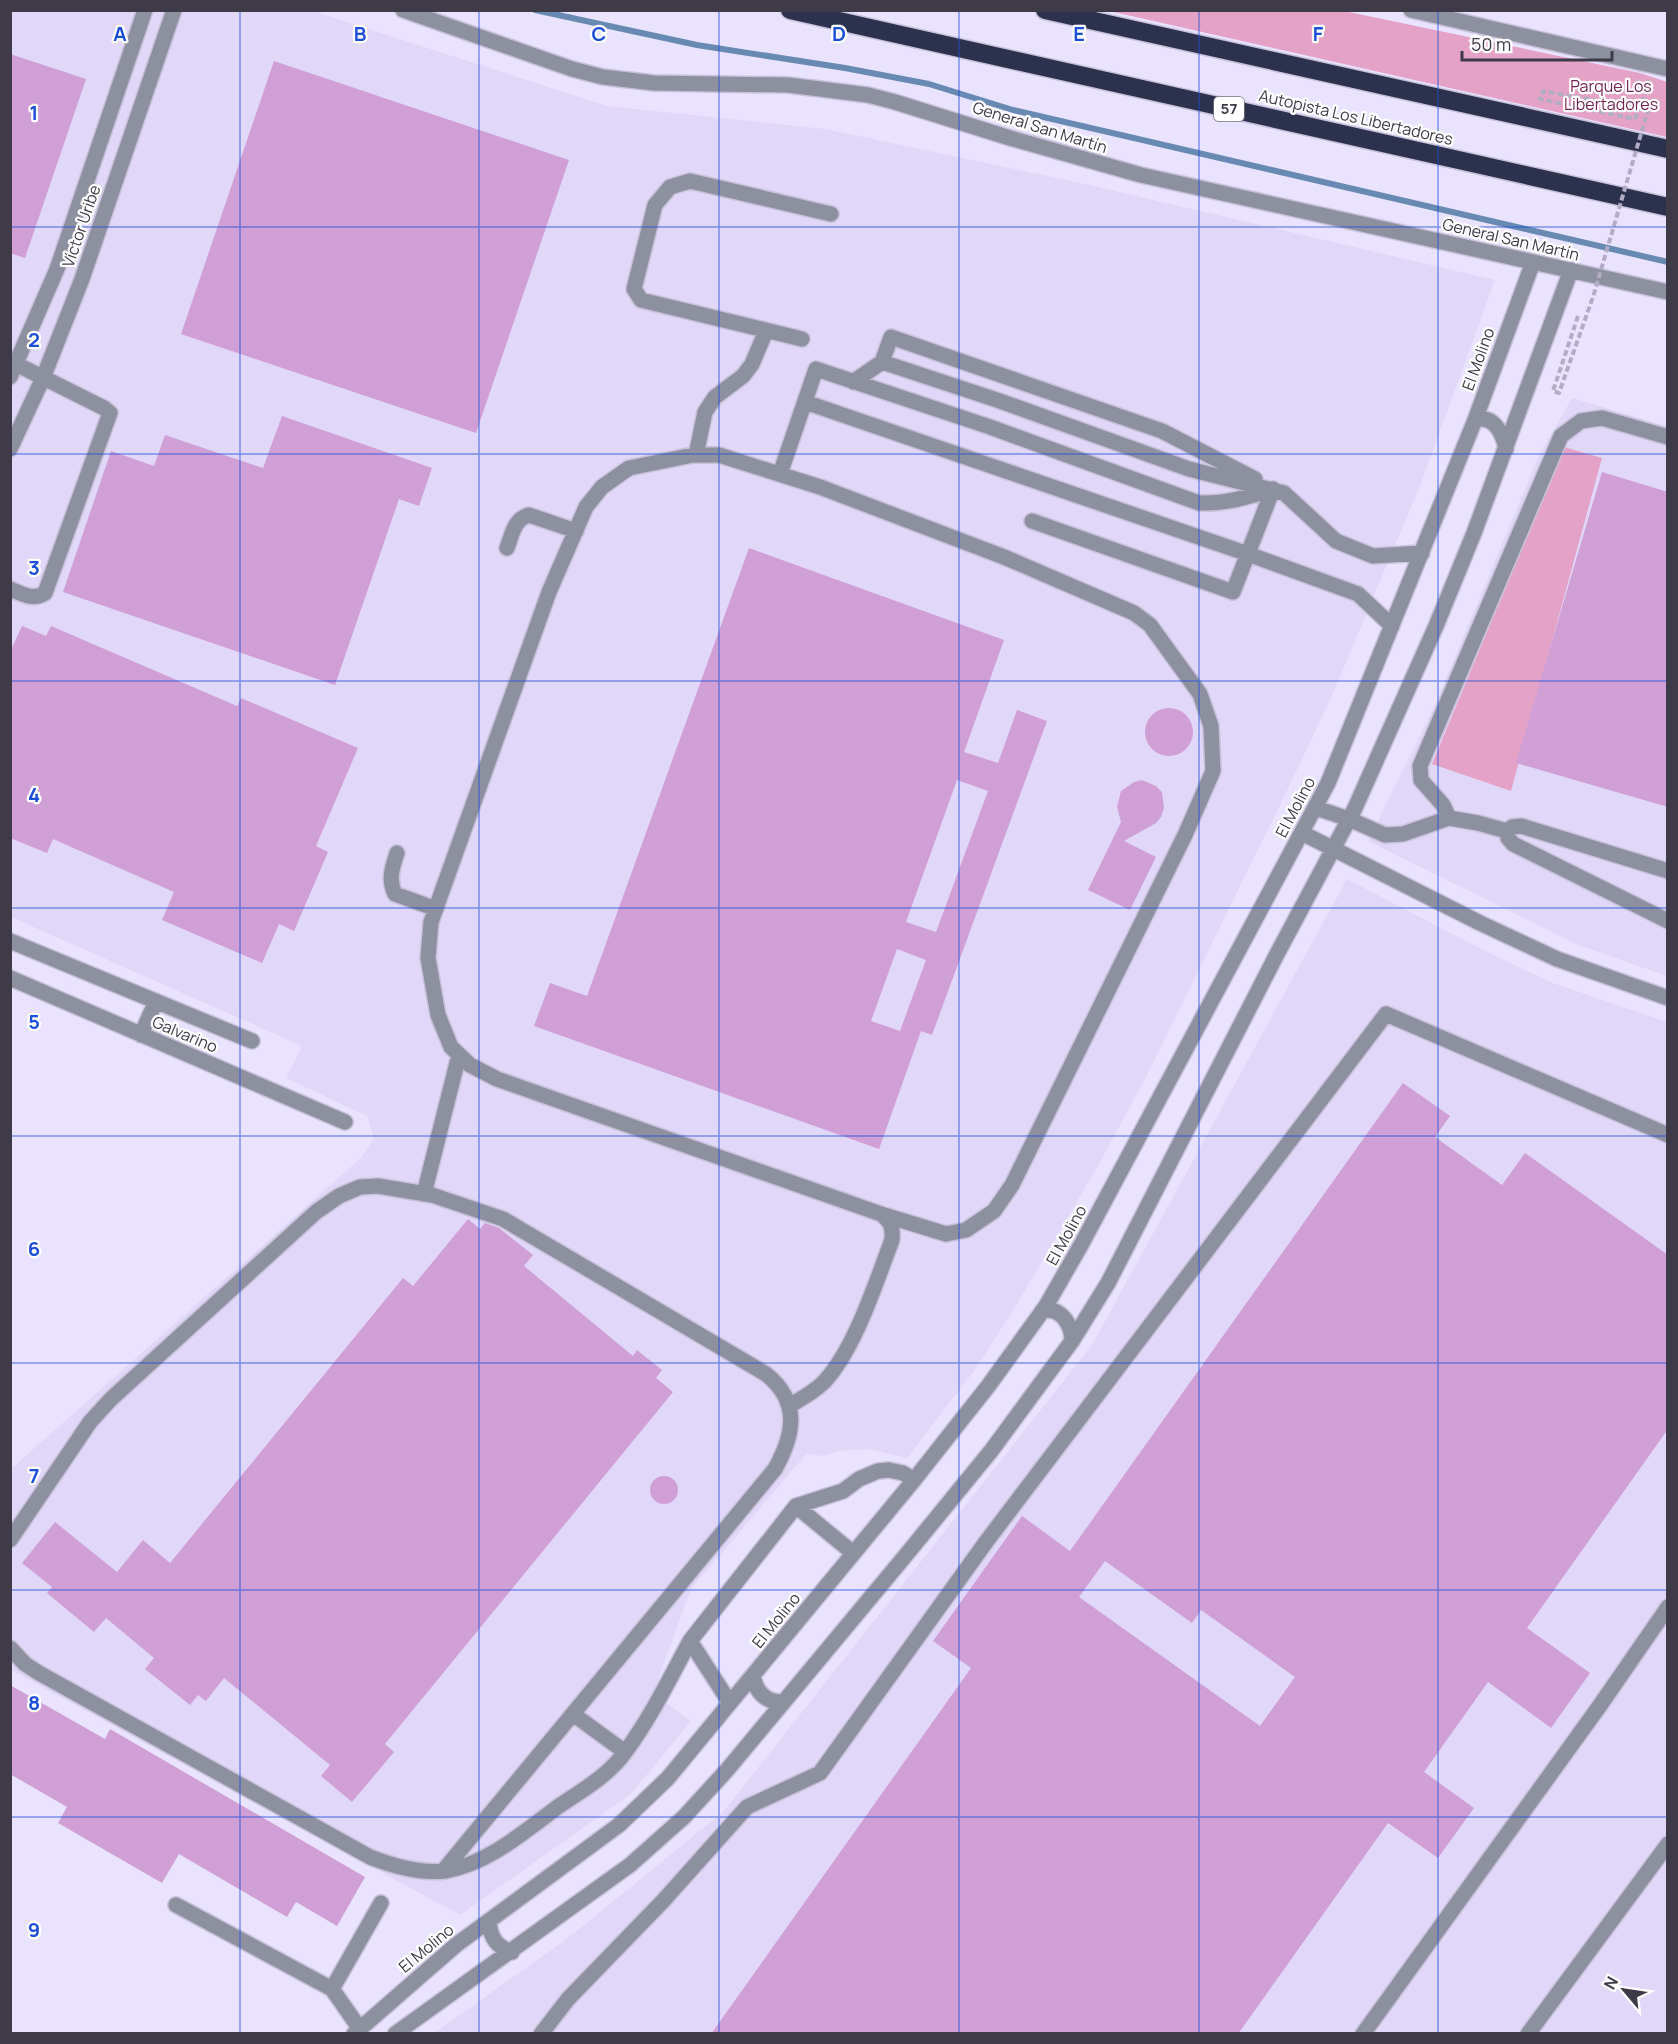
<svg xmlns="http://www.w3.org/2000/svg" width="1678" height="2044" viewBox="0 0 1678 2044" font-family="Manrope,sans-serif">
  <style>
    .built { fill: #e1d7f9 }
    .green { fill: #e4a3c6 }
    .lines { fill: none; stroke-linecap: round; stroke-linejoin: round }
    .stream { stroke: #688ab2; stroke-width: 6 }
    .building { fill: #cf9fd6; fill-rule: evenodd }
    .minor-casing { stroke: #c8c1da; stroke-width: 18 }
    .highway-casing { stroke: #c8c1da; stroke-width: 21 }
    .path { stroke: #b2acc4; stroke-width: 4; stroke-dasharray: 6 3; stroke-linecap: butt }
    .minor { stroke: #8d909f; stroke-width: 15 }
    .highway { stroke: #2c324d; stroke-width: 18 }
    .path-bridge { stroke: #b2acc4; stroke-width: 4; stroke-dasharray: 6 3; stroke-linecap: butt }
    .grid { fill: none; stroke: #1d4ed8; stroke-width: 1.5; stroke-opacity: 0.55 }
    .labels { text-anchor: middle; stroke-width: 4.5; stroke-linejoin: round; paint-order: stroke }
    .shield { fill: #fff; stroke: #78757f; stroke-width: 1.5 }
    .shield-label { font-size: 15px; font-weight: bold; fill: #3e3a48 }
    .park-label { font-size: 16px; fill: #722454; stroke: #fff }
    .street-label { font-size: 16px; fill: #3e3a48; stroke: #fff }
    .grid-label { font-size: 20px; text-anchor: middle; font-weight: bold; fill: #1d4ed8; stroke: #fff; stroke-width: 4.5; stroke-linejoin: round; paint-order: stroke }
  </style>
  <rect width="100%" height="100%" fill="#eae3ff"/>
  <path class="built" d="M10,11h303l294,95 218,23 260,55 410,96 -74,203 -87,208 -50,106 -138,280 -46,85 -86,147 -40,62 -67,87 -38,-9 -30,2 -17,5 -15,-3 -116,136 -38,104 38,28 -60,73 -171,121 -449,-245v-201l351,-312 12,-19 -7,-22 -81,-38 16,-32 -291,-129z
    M1572,398l95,28v550l-89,-31 -210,-104 66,-134 105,-252z
    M1347,879l140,73 66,31 114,39v1011l-1234,1 135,-96 155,-126 369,-467z"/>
  <path class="green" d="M1109,11h235l296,62 27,9v55z
    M1564,447l38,11 -91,333 -79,-27z"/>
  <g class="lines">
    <path class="stream" d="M535,10l162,35 148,23 84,16 84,26 655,152"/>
  </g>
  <path class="building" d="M10,54l76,25 -61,179 -15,-5z
    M274,61l295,99 -93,273 -295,-99z
    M282,416l150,52 -13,38 -20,-7 -64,186 -272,-93 48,-141 43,15 11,-31 98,33z
    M1602,472l66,20v315l-152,-44z
    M749,548l255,92 -40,112 34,11 19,-53 30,11 -115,314 -11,-4 -42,118 -345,-123 16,-43 37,13zM957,780l31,11 -52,141 -30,-10zM897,949l29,11 -26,71 -29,-10z
    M22,626l24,10 5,-10 186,80 4,-8 117,50 -42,98 12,6 -34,79 -15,-7 -17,39 -100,-43 12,-28 -121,-53 -6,14 -37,-15v-186z
    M1145 732a24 24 0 1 1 48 0a24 24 0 1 1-48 0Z
    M1142,780l14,6 6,6 2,16 -3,9 -5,6 -32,18 32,16 -26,53 -42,-20 33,-68 -4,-15 4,-16 13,-9z
    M1403,1083l47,33 -15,21 67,48 23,-32 143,102v174l-141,199 63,45 -39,55 -63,-46 -64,90 50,36 -36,50 -50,-35 -150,211h-527l260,-366 -38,-27 89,-125 48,35zM1105,1561l87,62 9,-13 94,67 -35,49 -181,-129z
    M468,1219l12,10 5,-6 14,5 34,27 -9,11 109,90 4,-6 25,20 -6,8 17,14 -288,352 9,8 -42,50 -31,-26 9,-11 -106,-87 -18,23 -8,-6 -8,10 -45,-36 9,-11 -48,-40 -12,14 -47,-39 5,-6 -30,-24 33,-41 62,50 26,-32 27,23 233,-285 10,8z
    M650 1490a14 14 0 1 1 28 0a14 14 0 1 1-28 0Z
    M10,1685l95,54 5,-10 255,148 -28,49 -41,-24 -9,15 -108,-63 -17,29 -104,-60 9,-16 -57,-33z"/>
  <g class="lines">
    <g class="minor-casing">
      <path id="minor" d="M403,10l169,59 31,8 51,6 134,2 80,10 27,7 115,36 131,37 527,117
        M1411,10l257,59
        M802,339l-161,-39 -7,-11 21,-84 15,-18 20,-6 141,33
        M882,362l9,-25 271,94 93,48
        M10,377l47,-108 88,-259
        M853,382l29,-20 115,38 192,69 95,24 52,48 37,15 49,-3
        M805,402l443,152 110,40 34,32
        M1475,420c19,-6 28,14 31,29
        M10,449l33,-71 39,-99 92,-269
        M696,455l9,-43 10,-15 28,-21 9,-12 14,-33
        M780,474l36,-105 174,58 209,76c27,1 49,-6 74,-14
        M1032,521l201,71 40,-103
        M507,548c5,-13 7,-29 22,-33l47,16
        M10,589c13,5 23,12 35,4l65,-180 -6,-5 -88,-44
        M1316,808l33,11 36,16 18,-1 46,-16 29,5 29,8 5,-4 9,-1 147,45
        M1449,818l-6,-13 -22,-25 -1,-14 141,-330 20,-15 21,-3 66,19
        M1507,831l1,7 5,6 155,77
        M1302,833l178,90 77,36 111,39
        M397,853c-5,15 -9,27 -2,41l41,15
        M10,941l242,100
        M10,978l335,144
        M141,1035l15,-34
        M424,1194l35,-139
        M1042,1311c19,-5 30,14 30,30
        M789,1406c12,-7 25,-14 35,-24 31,-33 52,-100 68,-142 1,-13 -1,-18 -11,-26l-384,-135 -27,-14 -19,-18 -13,-32 -10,-57 3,-36 118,-330 37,-85 16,-20 27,-19 64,-13h26l101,32 184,70 130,56 16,12 50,69 11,32 2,45 -28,64 -173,350 -18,26 -28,19 -20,4 -65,-20
        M796,1506l57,47
        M10,1540l80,-118 21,-23 205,-187 23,-16 21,-9 18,-1 54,9 71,24 263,155c35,28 28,61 9,95l-332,402
        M10,1648l15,16 14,9 331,184c23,9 49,17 75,14 43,-7 80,-40 114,-65 24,-16 50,-31 67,-55 25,-34 44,-73 64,-110
        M753,1676c3,16 12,26 29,26
        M730,1703l-40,-62 106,-135 47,-15 16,-12 19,-8 11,-1 14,3 11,7
        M573,1714l52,38
        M176,1905l156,84 28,40
        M489,1921c1,16 7,26 23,31
        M332,1989l49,-86
        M354,2034l102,-89 163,-120 49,-47 246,-298 75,-95 57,-79 35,-61 247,-462 147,-363 58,-158
        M395,2034l235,-169 54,-48 43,-47 179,-215 85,-104 81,-110 36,-58 169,-329 78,-146 81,-182 38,-93 97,-263
        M541,2034l27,-35 95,-98 84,-94 73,-34 166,-231 400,-528 282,121
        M1363,2034l238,-330 67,-97
        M1528,2034l140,-190"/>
    </g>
    <g class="highway-casing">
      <path id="highway" d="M790,10l878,197
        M1045,10l623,139"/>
    </g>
    <path class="path" d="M1635,119l11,-25 2,-14"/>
    <use href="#minor" class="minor"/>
    <use href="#highway" class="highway"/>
    <path class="path-bridge" d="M1578,316l-25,75 6,2 34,-96 55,-187 -105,-19 -3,8 95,20"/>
  </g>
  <path class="grid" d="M240,10v2024M479,10v2024M719,10v2024M959,10v2024M1199,10v2024M1438,10v2024M10,227h1658M10,454h1658M10,681h1658M10,908h1658M10,1136h1658M10,1363h1658M10,1590h1658M10,1817h1658"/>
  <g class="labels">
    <rect class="shield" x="1214" y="97" width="30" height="24" rx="4.5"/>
    <g class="shield-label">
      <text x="1229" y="114">57</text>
    </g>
    <g class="park-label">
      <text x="1611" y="92">Parque Los<tspan x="1611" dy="18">Libertadores</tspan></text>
    </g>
    <g class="street-label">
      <text transform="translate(1356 117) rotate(13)" y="6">Autopista Los Libertadores</text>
      <text transform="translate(1040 127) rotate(17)" y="6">General San Martín</text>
      <text transform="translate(81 226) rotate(-71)" y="6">Víctor Uribe</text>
      <text transform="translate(1511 239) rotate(13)" y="6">General San Martín</text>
      <text transform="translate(1478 359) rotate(-70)" y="6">El Molino</text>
      <text transform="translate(1295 807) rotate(-62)" y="6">El Molino</text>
      <text transform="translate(185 1034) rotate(23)" y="6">Galvarino</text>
      <text transform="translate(1066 1235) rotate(-61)" y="6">El Molino</text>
      <text transform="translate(776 1620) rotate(-51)" y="6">El Molino</text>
      <text transform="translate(426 1948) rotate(-40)" y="6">El Molino</text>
    </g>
  </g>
  <g class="grid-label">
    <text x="120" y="41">A</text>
    <text x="360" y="41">B</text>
    <text x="599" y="41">C</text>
    <text x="839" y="41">D</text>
    <text x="1079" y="41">E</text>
    <text x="1318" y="41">F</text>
    <text x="34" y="120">1</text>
    <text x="34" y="347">2</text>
    <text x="34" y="575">3</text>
    <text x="34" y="802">4</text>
    <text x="34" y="1029">5</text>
    <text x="34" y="1256">6</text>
    <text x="34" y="1483">7</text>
    <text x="34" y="1710">8</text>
    <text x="34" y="1937">9</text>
  </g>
  <rect width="1678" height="2044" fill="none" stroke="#3e3a48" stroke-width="24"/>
  <g transform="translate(1624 1990) rotate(299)" stroke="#ffffff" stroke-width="4.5" paint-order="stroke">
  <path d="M0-4.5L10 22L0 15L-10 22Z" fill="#3e3a48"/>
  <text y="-9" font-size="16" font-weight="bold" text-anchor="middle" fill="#3e3a48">N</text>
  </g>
  <path d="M1462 51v9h150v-9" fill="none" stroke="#3e3a48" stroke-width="3"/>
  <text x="1471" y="51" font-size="18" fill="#3e3a48" stroke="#ffffff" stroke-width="4.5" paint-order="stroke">50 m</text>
</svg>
